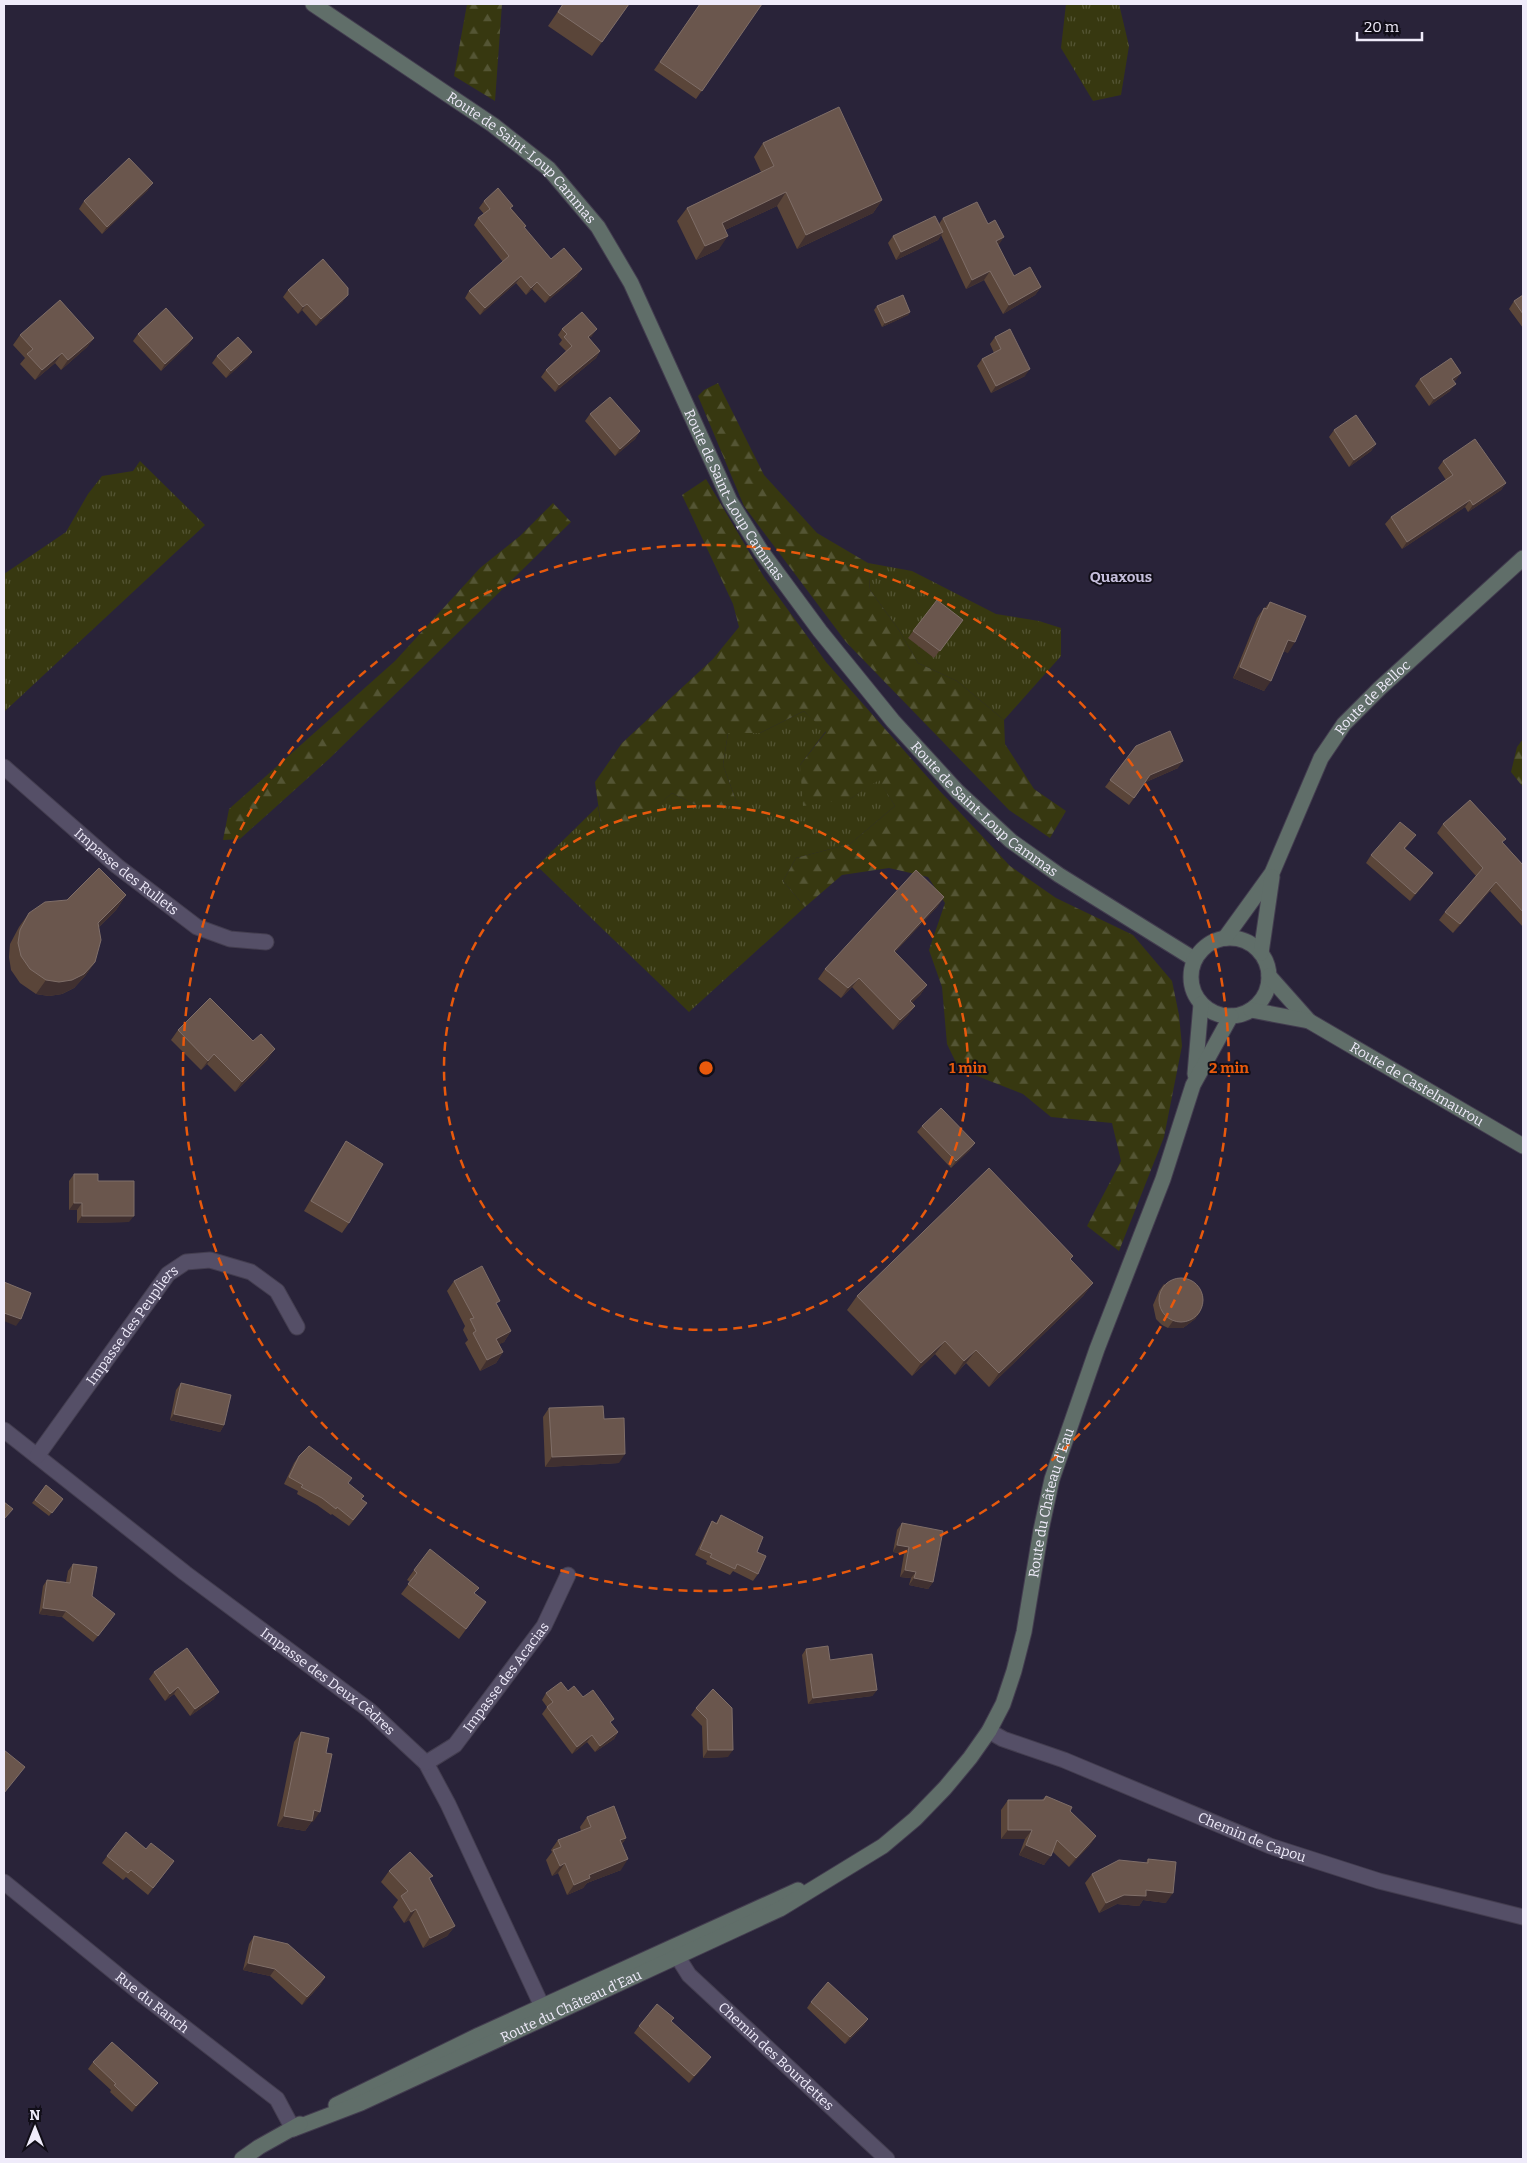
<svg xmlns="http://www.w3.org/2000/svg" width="1527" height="2163" viewBox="0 0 1527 2163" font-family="Bitter,serif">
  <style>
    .grass { fill: url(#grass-tufts) }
    .forest { fill: url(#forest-firs) }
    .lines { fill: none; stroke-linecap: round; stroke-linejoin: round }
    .street-casing { stroke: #433d4f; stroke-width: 17 }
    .secondary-casing { stroke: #433d4f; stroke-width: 17 }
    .street { stroke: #554f67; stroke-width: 15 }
    .secondary { stroke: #606e69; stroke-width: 15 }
    .wall { fill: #5a4539 }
    .shaded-wall { fill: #403030 }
    .building { fill: #6a564d; stroke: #7f6e68 }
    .ring { fill: none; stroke: #e8590c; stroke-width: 2.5; stroke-dasharray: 9 6 }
    .labels { text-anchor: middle; stroke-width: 4; stroke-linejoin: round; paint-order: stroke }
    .street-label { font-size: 14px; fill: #efebfa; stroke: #110e18 }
    .neighbourhood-label { font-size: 15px; font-weight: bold; fill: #c5bedb; stroke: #110e18 }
    .centre { fill: #e8590c; stroke: #110e18; stroke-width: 2.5 }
    .ring-label { font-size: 15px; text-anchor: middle; font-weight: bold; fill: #e8590c; stroke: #110e18; stroke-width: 4; stroke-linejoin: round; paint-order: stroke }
  </style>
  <defs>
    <pattern id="grass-tufts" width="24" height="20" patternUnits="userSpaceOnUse" patternTransform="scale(1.25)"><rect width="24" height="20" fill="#373810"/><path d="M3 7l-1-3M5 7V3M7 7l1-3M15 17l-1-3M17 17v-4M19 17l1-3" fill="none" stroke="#545534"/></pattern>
    <pattern id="forest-firs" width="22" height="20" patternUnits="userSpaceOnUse" patternTransform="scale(1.25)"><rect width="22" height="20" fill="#373810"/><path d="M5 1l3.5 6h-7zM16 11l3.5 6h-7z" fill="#545534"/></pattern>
  </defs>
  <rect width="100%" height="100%" fill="#292339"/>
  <path class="grass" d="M1066,4h53l10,42 -8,49 -28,6 -32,-53z
    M140,461l65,64 -201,187v-138l62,-42 22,-38 14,-18 31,-5z
    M868,563l44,8 84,43 43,7 22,7v28l-57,64 -47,-39 -39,-18 -19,-33 -29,-40z
    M804,711l22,20 -26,34 50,34 29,-20 16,27 -45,38 -54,14 -13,23 22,26 -116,105 -152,-146 61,-60 3,19 35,-1 36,-31 24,12 42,1 -15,-41 5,-32h32z"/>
  <path class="forest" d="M467,4h35l-7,97 -41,-25z
    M718,383l46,92 53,58 51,30 2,27 29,40 19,33 39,18 47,39 1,24 29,45 32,22 -16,27 -41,-28 -163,-168 -102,-136 -46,-110 6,-6z
    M706,479l58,98 62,85 112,127 72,77 46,32 77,37 39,46 7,34 3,31 -18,91 -45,114 -32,-25 34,-65 -9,-38 -61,-6 -28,-23 -64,-25 -12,-25 -5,-57 -13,-37 16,-47 -17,-26 -39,-9 -47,7 -37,32 -22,-26 13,-23 54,-14 45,-38 -16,-26 -29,19 -47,7 -3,-41 26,-33 -22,-21 -44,22h-32l-5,32 15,41 -42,-1 -24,-12 -36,32h-35l-6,-43 27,-39 91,-84 26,-32 -6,-23 -51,-109z
    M553,503l18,19 -242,237 -89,80 -17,1 6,-31 166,-148 85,-93 40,-32z
    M1523,739v48l-12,-15 6,-25z"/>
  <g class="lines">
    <g class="street-casing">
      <g id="street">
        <path id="s1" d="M4,767l113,99 80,61 33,12 36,3"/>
        <path id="s2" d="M4,1430l181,143 184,137 57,53 22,41 99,213"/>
        <path id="s3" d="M37,1456l131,-182 18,-12 24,-2 41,12 26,19 20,36"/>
        <path id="s4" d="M989,1731l14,8 61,21 206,86 109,35 144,36"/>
        <path id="s5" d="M426,1763l29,-18 89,-119 24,-51"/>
        <path id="s6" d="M4,1882l136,111 137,106 16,30"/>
        <path id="s7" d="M672,1948l17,27 198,184"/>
      </g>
    </g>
    <g class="secondary-casing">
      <g id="secondary">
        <path id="s8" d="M313,4l180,121 56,44 49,58 33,56 99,218 31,50 59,80 73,90 64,70 54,50 48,34 135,84"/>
        <circle cx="1230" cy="977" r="39"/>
        <path id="s9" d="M1225,938l47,-65 49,-115 23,-34 36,-36 143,-130"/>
        <path d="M1261,953l11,-76"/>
        <path d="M1269,976l40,45"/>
        <path id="s10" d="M1251,1010l58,11 214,125"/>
        <path d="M1195,1074l6,-70"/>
        <path d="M336,2105l143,-70 319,-145"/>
        <path id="s11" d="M293,2129l68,-26 419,-194 103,-63 32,-27 30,-31 25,-30 19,-27 14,-27 11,-33 10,-39 17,-102 11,-51 45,-130 66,-170 30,-94 38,-69"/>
        <path d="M242,2159l17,-12 41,-23"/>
      </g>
    </g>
    <use href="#street" class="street"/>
    <use href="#secondary" class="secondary"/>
  </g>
  <path class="wall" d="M563,4h66l-37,52 -44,-30z
    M700,4h62l-66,95 -42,-29z
    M763,143l119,57 -9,13 -76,36 -20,-43 -52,24 -6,19 -23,11 -19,-39 10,-13 74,-36 -7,-15z
    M148,190l-46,44 -23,-25 5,-8z
    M484,201l27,7 15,18 -2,2 27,31 26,17 -32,27 -13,-14 -6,6 -10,-12 -36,32 -15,-17 4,-7 34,-29 -29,-37 4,-7 6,-4 -5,-6z
    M943,218l55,27 16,31 27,11 -6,8 -32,19 -19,-34 -18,9 -25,-54 -3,5 -42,20 -8,-17 5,-7 46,-12z
    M288,290l55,11 -27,25 -14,-16 -4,4 -15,-17z
    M1523,295v33l-14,-19 5,-8z
    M877,306l33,6 -2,3 -26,12 -8,-17z
    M562,329l30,7 -3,2 11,13 -4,7 -41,34 -14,-15 5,-7 20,-19 -7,-7 3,-4 -4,-5z
    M138,334l55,4 -5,7 -27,26 -28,-30z
    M20,335l74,3 -7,9 -26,23 -6,-7 -20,17 -15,-16 5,-6 -12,-13z
    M995,337l30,39 -34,17 -14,-27 5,-7 12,-6 -4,-9z
    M252,352l-5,7 -21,19 -14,-15 5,-7z
    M1420,379l36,1 -2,1 -4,10 -21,15 -14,-20z
    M590,414l50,17 -5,8 -20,17 -30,-35z
    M1334,430l42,14 -5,7 -22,16 -20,-30z
    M1443,461l63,22 -5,7 -33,22 -3,-5 -63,42 -17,-25 6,-7 55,-37 -8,-12z
    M1270,602l18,51 -4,-2 -20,40 -31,-13 24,-60 7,-10h1z
    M963,620l-29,38 -26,-20 5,-7z
    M1136,746l42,22 -32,14 -17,23 -24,-18z
    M1443,824l60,19 20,22v62l-33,-36 -37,42 -14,-13 6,-8 31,-36 -39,-43z
    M1416,835l-11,14 23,31 -18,21 -44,-38 5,-8z
    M126,895l-10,15 -17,17 -4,35 -10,14 -11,12 -12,6 -13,2 -13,-2 -16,-11 -9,-13 -2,-13 1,-13 9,-17 10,-14z
    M944,897l-7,10 -42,45 32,33 -7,10 -8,7 3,4 -7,9 -15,15 -41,-43 -11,11 -23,-19 7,-10z
    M178,1030l90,29 -33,33 -28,-28 -6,6 -30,-30z
    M922,1126l53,17 -5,7 -19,18 -34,-36z
    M346,1141l3,82 -7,10 -38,-22 35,-59z
    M74,1174l24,7 31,41 -52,1v-13h-8v-29z
    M1071,1260l22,23 -10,13 -94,91 -23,-24 -11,12 -20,-21 -23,22 -65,-66 10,-14z
    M454,1281l43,24 14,26 -7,11 -5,2 4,8 -7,11 -16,8 -15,-28 3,-3 -5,-10 2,-4 -18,-35z
    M1164,1284l36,28 -5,7 -12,9h-15l-6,-3 -6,-6 -3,-14 6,-14z
    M181,1383l43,42 -4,7 -50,-12 6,-30z
    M549,1408l55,11 15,44 -74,4 -2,-50z
    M299,1456l49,28 13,15 1,11 -13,16 -17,-12 -1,1 -14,-10 -20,-11 1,-3 -14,-7 10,-21z
    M46,1485l17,14 -14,17 -17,-13z
    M721,1515l36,37 1,22 -5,7 -20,-10 -3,4 -24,-11 1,-3 -12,-6 13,-27 4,-7 4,2z
    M902,1523l31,59 -5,7 -19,-4 2,-7 -11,-1 4,-23 -11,-2 4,-22z
    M73,1564l19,32 19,24 -18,22 -31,-25 -23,-3 4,-28 4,-6 19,2 2,-11z
    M414,1570l72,32 -27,37 -58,-45 9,-12 -3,-2z
    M806,1649l24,11 47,30 -5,6 -64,8 -6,-49z
    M154,1672l60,27 -24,17 -16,-22 -9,7 -16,-22z
    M713,1689l15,68 -25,1 -1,-32 -11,-11 5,-7z
    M568,1691l15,6 28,26 7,9 -4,7 -19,13 -8,-10 -15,12 -30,-40 5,-7 -5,-7 4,-7z
    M301,1732l12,90 -1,-1 -7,10 -28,-5 17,-84z
    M1046,1796l24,15 26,25 -7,10 -20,21 -17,-16 -8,14 -25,-10 6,-16h-24v-29l7,-10h34z
    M587,1817l39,21 -4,6 -1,26 -34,13 -4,5 -16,7 -9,-22 -6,3 -6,-16 6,-8 -1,-2 7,-10 23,-9 -1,-4z
    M107,1856l67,5 -26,34 -22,-18 -3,3 -21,-17z
    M1148,1859l18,44 -23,-3 -4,6 -22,-2 -18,9 -14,-30 7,-9 54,-11z
    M389,1871l41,9 25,46 -8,10 -24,12 -14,-28 -5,3 -11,-16 5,-7 -17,-18z
    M254,1936l71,41 -5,8 -18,20 -32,-29 -27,-6 6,-26z
    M811,2002l57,17 -4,6 -19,19 -38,-36z
    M671,2021l35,43 -17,19 -55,-50 5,-7z
    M93,2062l60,27 -21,23 -22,-20 1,-2 -23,-21z"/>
  <path class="shaded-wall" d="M153,183l-5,7 -46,44 5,-7z
    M786,192l-9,14 -65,30 10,-13z
    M882,200l-9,13 -76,36 9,-14z
    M943,232l-5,8 -42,20 5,-8z
    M728,236l-9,13 -23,11 9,-14z
    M1004,237l-6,9 -2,-5z
    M582,269l-5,7 -32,27 5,-7z
    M990,271l-6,9 -18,9 6,-9z
    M521,276l-5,7 -36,32 5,-7z
    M537,282l-5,7 -6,6 5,-7z
    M1041,287l-6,8 -32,19 6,-9z
    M348,295l-5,6 -27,25 5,-7z
    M307,304l-5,6 -4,4 5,-7z
    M910,312l-2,3 -26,12 3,-4z
    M597,329l-5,7 -9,7 5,-6z
    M94,338l-7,9 -26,23 7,-10z
    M193,338l-5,7 -27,26 4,-7z
    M600,351l-4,7 -41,34 4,-7z
    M252,352l-5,7 -21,19 5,-7z
    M62,353l-7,10 -20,17 7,-10z
    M1030,369l-5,7 -34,17 5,-7z
    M1461,373l-5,7 -9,6 5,-7z
    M1456,384l-6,7 -21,15 5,-7z
    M640,431l-5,8 -20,17 5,-7z
    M1376,444l-5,7 -22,16 5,-7z
    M1506,483l-5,7 -33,22 5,-7z
    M1470,500l-5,7 -63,42 5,-7z
    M1288,640l7,2 -7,11 -7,-3z
    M1240,667l31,14 -7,10 -31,-13z
    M1183,761l-5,7 -32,14 -17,23 21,-30z
    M1433,873l-5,7 -18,21 5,-7z
    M1496,882l-6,9 -37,42 7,-9z
    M126,895l-10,15 -28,27 10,-14z
    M944,897l-7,10 -50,53 7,-9z
    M95,962l-10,14 -11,12 -12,6 -13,2 -13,-2 10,-14z
    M859,978l-7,9 -11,11 7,-10z
    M927,985l-7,10 -16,16 6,-10z
    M915,1006l-7,9 -15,15 7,-10z
    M275,1049l-7,10 -33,33 7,-10z
    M214,1054l-7,10 -6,6 7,-9z
    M975,1143l-5,7 -19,18 5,-7z
    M74,1203h8l-5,7h-8z
    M82,1216h52l-5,6 -52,1z
    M1093,1283l-10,13 -94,91 10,-14z
    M1200,1312l-5,7 -12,9h-15l5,-7z
    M4,1313l17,6 -5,7 -12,-5z
    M511,1331l-7,11 -15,7 7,-10z
    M945,1341l-10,13 -23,22 9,-13z
    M976,1350l-10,13 -11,12 9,-14z
    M503,1352l-7,11 -16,8 7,-11z
    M174,1414l50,11 -4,7 -50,-12z
    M625,1454l-6,9 -74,4 7,-10z
    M897,1545l12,2 -5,7 -11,-2z
    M905,1570l11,2 -5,6 -11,-1z
    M914,1578l19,4 -5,7 -19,-4z
    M43,1608l23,3 -4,6 -23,-3z
    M178,1687l-4,7 -9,7 5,-7z
    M877,1690l-5,6 -64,8 5,-6z
    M219,1692l-5,7 -24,17 5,-7z
    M618,1732l-4,7 -19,13 5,-6z
    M592,1735l-5,7 -15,12 5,-7z
    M708,1750h25l-5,7 -25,1z
    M314,1810l6,2 -7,10 -6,-2z
    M284,1816l28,5 -7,10 -28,-5z
    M1008,1830h24l-7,9h-24z
    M1096,1836l-7,10 -20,21 7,-9z
    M626,1838l-7,10 1,-8z
    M1026,1845l25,11 -7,9 -25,-10z
    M628,1859l-7,11 -34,13 -4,5 -16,7 7,-10 15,-10z
    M565,1863l-7,10 -6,3 8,-10z
    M1146,1890l27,3 -7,10 -23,-3 -4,6 -22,-2 -18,9 7,-10 18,-8z
    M416,1909l-7,11 -5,3 7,-11z
    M455,1926l-8,10 -24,12 7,-10z
    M248,1963l27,6 -5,7 -27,-6z
    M325,1977l-5,8 -18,20 5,-8z
    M868,2019l-4,6 -19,19 5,-7z
    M711,2057l-5,7 -17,19 5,-7z
    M158,2083l-5,6 -21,23 4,-6z"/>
  <path class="building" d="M563,4h66l-27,38 -44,-30z
    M700,4h62l-60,87 -42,-29z
    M839,107l43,93 -76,35 -20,-43 -64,31 6,13 -23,10 -18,-38 87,-42 -11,-23z
    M129,158l24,25 -46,44 -23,-26z
    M498,188l15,18 -3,2 16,18 -2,1 27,32 13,-11 18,21 -32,27 -13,-14 -6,6 -10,-12 -36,32 -16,-17 40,-35 -31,-38 12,-9 -6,-8z
    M977,202l11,22 7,-4 9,17 -8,4 18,35 16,-9 11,20 -32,18 -19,-34 -18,9 -29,-62z
    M935,216l8,16 -42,20 -8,-16z
    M323,259l25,29v7l-27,24 -14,-15 -4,3 -15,-17z
    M903,295l7,17 -25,11 -8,-17z
    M1523,295v19l-9,-13z
    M60,300l34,38 -26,22 -6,-7 -20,17 -15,-16 6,-5 -13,-14z
    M166,308l27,30 -28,26 -27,-30z
    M582,312l15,17 -9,8 12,14 -41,34 -13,-15 26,-24 -8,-9 3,-3 -5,-5z
    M1010,329l20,40 -34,17 -14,-27 19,-10 -6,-12z
    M238,337l14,15 -21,19 -14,-15z
    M1451,358l10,15 -9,6 4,5 -22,15 -14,-20z
    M610,397l30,34 -20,18 -30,-35z
    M1356,415l20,29 -22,16 -20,-30z
    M1475,439l31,44 -33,22 -3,-5 -63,42 -16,-25 62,-42 -10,-14z
    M937,600l26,20 -23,31 -27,-20z
    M1270,602l36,14 -11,26 -7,-2 -17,41 -31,-14 24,-59 3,1z
    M1170,731l13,30 -33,14 -16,23 -24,-18 26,-34z
    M1470,800l36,39 -4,3 21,23v47l-27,-30 -36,42 -15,-12 38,-44 -40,-44z
    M1400,822l16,13 -12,13 29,25 -18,21 -44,-39z
    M99,868l27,27 -28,28 3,17 -6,22 -11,12 -12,6 -13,2 -13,-2 -16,-11 -9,-13 -3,-13 2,-13 9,-17 16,-11 22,-2z
    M916,870l28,27 -50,54 33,34 -17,16 5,5 -15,14 -41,-42 -11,10 -23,-19z
    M210,998l43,43 8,-7 14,15 -33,33 -28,-28 -6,7 -30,-31z
    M941,1108l34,35 -19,18 -34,-35z
    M346,1141l37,23 -34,59 -38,-22z
    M989,1168l84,88 -3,3 23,24 -94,90 -23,-23 -12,11 -19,-20 -24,22 -64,-67z
    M74,1174h24v7h36v35h-52v-13h-8z
    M482,1266l18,35 -4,2 15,28 -15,8 7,13 -16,8 -14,-27 3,-2 -6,-12 4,-1 -20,-37z
    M1159 1300a22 22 0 1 1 44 0a22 22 0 1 1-44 0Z
    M4,1282l27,11 -10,26 -17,-6z
    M181,1383l50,12 -7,30 -50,-11z
    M603,1406l1,13 20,-1 1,36 -73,3 -3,-49z
    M309,1446l43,32 -4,5 16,13 -3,3 6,4 -14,17 -16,-13 -1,2 -14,-11 -21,-11 2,-2 -14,-8 10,-21z
    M46,1485l17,14 -11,14 -17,-13z
    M4,1502l9,7 -9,10z
    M721,1515l42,22 -6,15 9,4 -8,18 -21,-10 -2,5 -25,-12 2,-3 -12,-5 12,-28 5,3z
    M902,1523l41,8 -10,51 -19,-4 2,-6 -11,-2 4,-23 -12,-2z
    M430,1549l49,39 -5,5 12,9 -20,27 -58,-45 9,-11 -3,-3z
    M73,1564l24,3 -5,29 23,18 -17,22 -32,-25 -23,-3 4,-28 23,3z
    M828,1646l2,14 42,-6 5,36 -64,8 -7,-49z
    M187,1648l32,44 -24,17 -17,-22 -8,7 -16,-22z
    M561,1682l7,9 6,-5 9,11 10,-7 21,29 -4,3 8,10 -18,14 -8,-11 -15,12 -30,-40 6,-5 -7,-9z
    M713,1689l19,19 1,42h-25l-1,-31 -11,-11z
    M301,1732l28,6 -3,15 6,1 -12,58 -6,-2 -2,11 -28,-5z
    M4,1750l21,17 -21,26z
    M1046,1796l26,11 -2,4 26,25 -20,22 -19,-18 -6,16 -25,-11 6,-15h-24v-30h36z
    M614,1806l12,32 -6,2 8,19 -39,16 1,3 -16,7 -9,-22 -5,3 -7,-16 8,-3 -3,-7 33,-13 -4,-10z
    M126,1832l20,17 5,-6 23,18 -21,27 -22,-18 -3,3 -21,-17z
    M410,1852l23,24 -4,2 26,48 -25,12 -14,-29 -5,3 -10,-16 7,-5 -19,-20z
    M1148,1859l28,3 -3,31 -27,-3v6l-22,-1 -18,8 -14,-29 27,-14 29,3z
    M254,1936l34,8 37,33 -18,20 -32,-28 -27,-6z
    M828,1982l40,37 -18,18 -39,-35z
    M657,2004l17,14 -3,3 40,36 -17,19 -55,-50z
    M112,2042l46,41 -22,23 -22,-21 2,-1 -23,-22z"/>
  <g class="ring">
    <circle cx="706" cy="1068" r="262"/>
    <circle cx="706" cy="1068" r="523"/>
  </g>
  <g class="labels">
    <g class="street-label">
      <text dy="5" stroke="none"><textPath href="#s8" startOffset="260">Route de Saint-Loup Cammas</textPath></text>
      <text dy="5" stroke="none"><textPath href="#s8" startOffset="665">Route de Saint-Loup Cammas</textPath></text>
      <text dy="5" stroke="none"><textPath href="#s9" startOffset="285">Route de Belloc</textPath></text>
      <text dy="5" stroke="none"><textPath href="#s8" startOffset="1070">Route de Saint-Loup Cammas</textPath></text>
      <text dy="5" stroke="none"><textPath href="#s1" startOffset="161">Impasse des Rullets</textPath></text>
      <text dy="5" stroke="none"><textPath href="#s10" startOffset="184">Route de Castelmaurou</textPath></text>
      <text dy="5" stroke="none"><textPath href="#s3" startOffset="162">Impasse des Peupliers</textPath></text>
      <text dy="5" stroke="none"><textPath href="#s11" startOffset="1050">Route du Château d'Eau</textPath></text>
      <text dy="5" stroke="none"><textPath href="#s5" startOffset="119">Impasse des Acacias</textPath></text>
      <text dy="5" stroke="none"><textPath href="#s2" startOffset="410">Impasse des Deux Cèdres</textPath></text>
      <text dy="5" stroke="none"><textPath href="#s4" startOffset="284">Chemin de Capou</textPath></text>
      <text dy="5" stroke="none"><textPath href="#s6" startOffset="191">Rue du Ranch</textPath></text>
      <text dy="5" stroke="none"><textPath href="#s11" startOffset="304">Route du Château d'Eau</textPath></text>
      <text dy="5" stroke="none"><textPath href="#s7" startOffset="151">Chemin des Bourdettes</textPath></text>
    </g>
    <g class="neighbourhood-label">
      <text x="1121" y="582">Quaxous</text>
    </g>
  </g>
  <circle cx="706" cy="1068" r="8" class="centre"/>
  <g class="ring-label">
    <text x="968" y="1073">1 min</text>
    <text x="1229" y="1073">2 min</text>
  </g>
  <rect width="1527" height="2163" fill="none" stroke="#efebfa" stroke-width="10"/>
  <g transform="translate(35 2128)" stroke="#110e18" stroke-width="4" paint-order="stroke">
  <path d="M0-4L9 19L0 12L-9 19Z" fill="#efebfa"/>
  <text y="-8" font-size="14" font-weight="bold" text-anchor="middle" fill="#efebfa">N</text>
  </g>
  <path d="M1357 32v8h65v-8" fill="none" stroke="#efebfa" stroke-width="2.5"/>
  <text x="1364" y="32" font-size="15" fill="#efebfa" stroke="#110e18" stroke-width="4" paint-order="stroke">20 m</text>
</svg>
